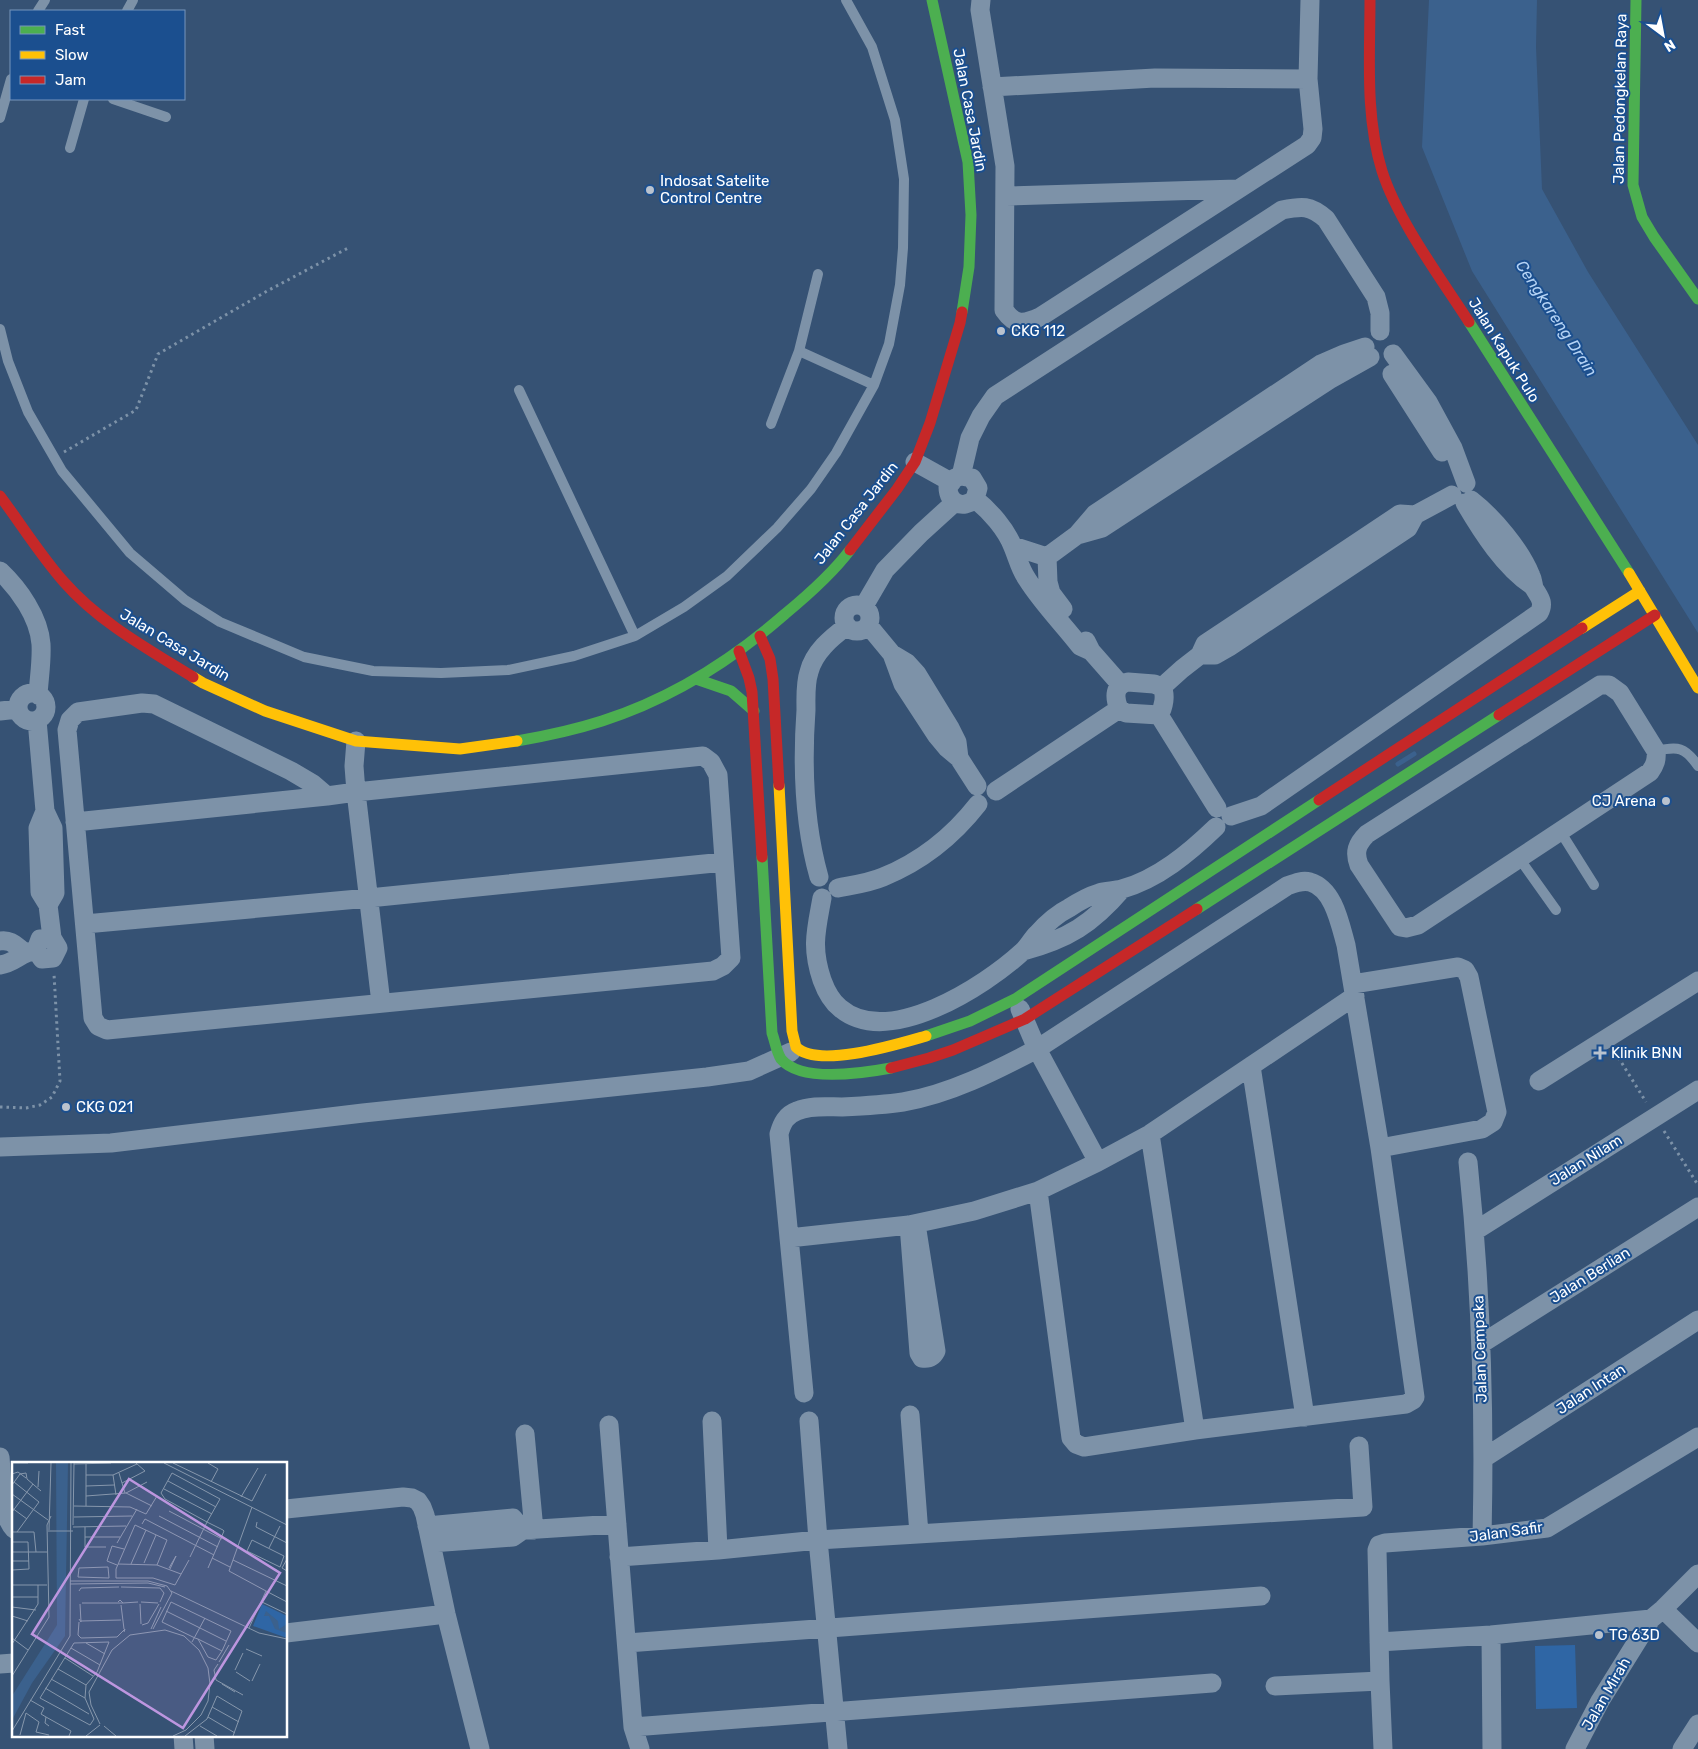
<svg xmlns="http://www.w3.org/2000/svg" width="1698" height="1749" viewBox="0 0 1698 1749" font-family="Rubik,sans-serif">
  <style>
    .green { fill: #2f66a5 }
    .water { fill: #3b618d }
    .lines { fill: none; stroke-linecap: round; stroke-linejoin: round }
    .stream { stroke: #3b618d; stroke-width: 5 }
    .path { stroke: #7d92a8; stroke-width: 3; stroke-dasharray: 2.5 4; stroke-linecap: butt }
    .lane { stroke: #7d92a8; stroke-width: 10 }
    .street { stroke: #7d92a8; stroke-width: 19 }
    .fast { stroke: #4caf50; stroke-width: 11 }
    .slow { stroke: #ffc107; stroke-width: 11 }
    .jam { stroke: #c62828; stroke-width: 11 }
    .poi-dot { fill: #b9c2ce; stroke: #1b4f8f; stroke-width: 2 }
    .labels { text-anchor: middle; stroke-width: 4; stroke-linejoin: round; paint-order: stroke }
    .street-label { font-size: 15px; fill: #fff; stroke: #1b4f8f }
    .poi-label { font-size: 15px; fill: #fff; stroke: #1b4f8f; text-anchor: start }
    .water-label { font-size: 16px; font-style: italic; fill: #b5d3f5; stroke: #1b4f8f }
    .inset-road { fill: none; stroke: #8697ac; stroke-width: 1 }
    .view { fill: #bd96df; fill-opacity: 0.15; stroke: #bd96df; stroke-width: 2.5 }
    .inset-edge { fill: none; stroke: #fff; stroke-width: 2.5 }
  </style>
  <rect width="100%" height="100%" fill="#365274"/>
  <path class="green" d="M1575,1645l2,63 -41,1 -1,-63z"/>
  <path class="water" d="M1429,0h108l-1,47 6,142 46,83 110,173v188l-226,-362 -50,-124z"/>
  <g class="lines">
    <path class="stream" d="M1398,764l16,-10"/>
    <path class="path" d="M64,452l72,-42 22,-56 111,-64 81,-43
      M1615,1052l31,50
      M0,1107l26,1 14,-3 12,-8 8,-16 -6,-107
      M1664,1131l34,54"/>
    <path class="lane" d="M38,11l7,-11
      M127,11l6,-11
      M113,99l53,18
      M0,118l11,-39
      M70,148l14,-49
      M818,274l-19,77 75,34
      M0,329l8,32 20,51 34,59 68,82 55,47 35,22 84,35 69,14 68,2 67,-3 66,-14 61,-20 49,-29 43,-31 50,-48 34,-39 25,-36 38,-68 15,-41 11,-59 3,-37 1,-69 -9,-59 -23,-73 -26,-47
      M519,390l116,246
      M771,424l28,-73
      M1656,751c22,-5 29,-4 42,15
      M1560,831l34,54
      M1519,858l37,52"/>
    <path class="street" d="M981,0l-1,10 25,156 -1,144c11,16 20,14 36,7l267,-172 5,-7 1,-9 -5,-50 2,-79
      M992,87l163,-9 153,1
      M1006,196l231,-7
      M1393,354l35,48 25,46 13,35
      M1392,374l50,78
      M915,462l36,20
      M961,476l11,2 6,10 -3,11c-12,11 -27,4 -27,-12l7,-9 6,-2 9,-38 11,-22 14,-20 287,-186c20,-4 28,-5 44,9l50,78 4,16v18
      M975,499c15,12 31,30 38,48 5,12 7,22 14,32 15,24 36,45 53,67l11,5
      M1465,503c17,29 40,65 68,83
      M1077,535l25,-7 227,-148 41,-23
      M1013,546l34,11
      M1047,557l30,-22 18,-21 226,-150 23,-10 21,-7
      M1047,557l1,25 3,11 12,16
      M0,571c19,18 39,46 41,73 1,17 -2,34 -3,51
      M844 618a13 13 0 1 1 26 0a13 13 0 1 1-26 0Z
      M864,606l21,-36 36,-37 33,-30
      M868,625l24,29 15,9 10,11 33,54 7,14 2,16 18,28
      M1086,641l5,10 29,33
      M892,654l11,30 34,52 10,12 12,10
      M1200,655h15l14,-8 179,-119 7,-13 37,-20
      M1128,682l26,2 8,3c4,8 2,20 -3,28l-33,-2 -7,-4c-5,-12 -5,-24 9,-27z
      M1600,685h9l11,8 36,58c1,9 -1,14 -6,21l-232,153 -12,3 -6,-1 -41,-62c-5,-13 -2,-21 8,-31z
      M1162,687l20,-18 18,-14 5,-11 195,-130 15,1
      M18 707a14 14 0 1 1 28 0a14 14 0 1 1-28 0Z
      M0,711l18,-2
      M1159,715l58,93
      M37,720l8,91 8,17 2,65 -7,12
      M356,741l-2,25 2,26 25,211
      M996,791l123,-82
      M45,811l-7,17 2,64 8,13 4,33
      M1231,816l30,-10 278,-193c6,-11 0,-16 -5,-25 -1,-4 -1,-8 -3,-12 -11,-27 -37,-58 -60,-76
      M75,822l252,-26 29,-4 347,-36 8,6 7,13 13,183 -8,8 -10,5 -606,59 -9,-4 -5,-8 -26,-288 3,-10 8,-8 64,-9 12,1 137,67 22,13 14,12
      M819,877c-15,-53 -17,-111 -13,-167 0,-12 -1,-26 3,-38 5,-20 22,-34 38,-46
      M838,888c15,-3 31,-5 45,-11 37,-15 70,-41 95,-73
      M822,898c-6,33 -11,49 0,82 4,11 9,21 18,28 48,41 145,-22 182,-56 6,-5 9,-12 15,-18 9,-10 20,-20 32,-26 9,-6 20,-12 30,-15 8,-2 16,-2 23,-4 36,-10 67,-36 94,-62
      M85,924l284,-26 355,-36
      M52,938l6,10 -5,10 -11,1 -6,-9 4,-11z
      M0,941c11,-2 16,5 24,11
      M1023,951c45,-12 69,-27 99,-62
      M0,965c15,-2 20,-12 36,-15
      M1353,984l105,-17 7,3 4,7 28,135 -4,10 -11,7 -102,19
      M1020,1009l17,40 61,113
      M1251,1066l54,351
      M1539,1081l159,-100
      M1150,1134l45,296
      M0,1147l111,-4 252,-30 344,-36 42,-6 42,-19
      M1468,1162c13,125 17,249 14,374
      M909,1225l10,128 3,5c7,1 11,-1 14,-7l-20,-127
      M1475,1231l223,-141
      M789,1238l120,-13 65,-14 64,-20 60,-29 52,-28 205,-138
      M1481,1344l217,-137
      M804,1393l-25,-259c3,-11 7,-19 18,-23 14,-6 31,-4 45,-4 21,-1 41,-2 61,-5 47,-8 92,-31 134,-53l250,-163c8,-3 15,-6 23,-4 24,7 30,42 36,63l34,203 35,249 -2,3 -7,4 -211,26 -111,17 -8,-3 -5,-6 -33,-247
      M910,1415l9,119
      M712,1421l6,129
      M809,1421l9,119 20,209
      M609,1425l24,302 7,22
      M525,1434l9,96
      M0,1457c2,19 0,58 14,72
      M1484,1458l214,-138
      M286,1509l117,-12 9,1 6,3 4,6 3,8 21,99 34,135
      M427,1526l86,-8 10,12
      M431,1543l82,-6 10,-7 94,-6
      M619,1557l99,-7 100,-10 545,-33 -4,-61
      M1663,1609l35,34
      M286,1633l160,-19
      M1491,1635l1,114
      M1379,1642l112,-7 160,-16
      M627,1643l634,-47
      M0,1664l14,-1
      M1275,1686l105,-5
      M633,1727l579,-44
      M183,1735l1,14
      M204,1735l1,14
      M1383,1749l-3,-68 -3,-131 2,-5 6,-2 97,-7 65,-8 151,-91
      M1575,1749l25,-48 51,-82 12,-10 35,-35
      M1682,1749l16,-25"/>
    <path class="fast" d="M932,0l36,162 3,53 -2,52 -7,45
      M1636,0l-3,185 9,32 12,20 44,62
      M1469,322l160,251
      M696,679l35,12 23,20
      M517,741c29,-5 57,-11 85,-20 69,-22 129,-60 183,-107 23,-19 47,-40 65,-64
      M762,857l10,176c3,8 4,18 9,26 20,24 83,14 110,9
      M1197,909l302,-194
      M926,1036l44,-15 45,-22 304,-199"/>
    <path class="slow" d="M1629,573l69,115
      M1582,628l58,-37
      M193,677l10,6 62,28 91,30 104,8 57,-8
      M779,785l13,246 4,16c22,22 102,-3 130,-11"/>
    <path class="jam" d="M1370,0c0,56 -5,116 12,171 16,50 58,106 87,151
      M0,496c21,28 41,60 64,86 35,40 84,67 129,95
      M850,550l47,-61 18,-27 15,-39 30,-100 2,-11
      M760,636l10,23 3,20 6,106
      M739,651l10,27 3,14 10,165
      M1499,715l156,-100
      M1319,800l263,-172
      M891,1068l38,-10 24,-8 72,-31 172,-110"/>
  </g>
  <g class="poi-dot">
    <circle cx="650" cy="190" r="5"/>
    <circle cx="1001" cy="331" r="5"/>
    <circle cx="1666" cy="801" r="5"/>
    <path d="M1597.5 1045.5h5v5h5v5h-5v5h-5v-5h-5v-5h5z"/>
    <circle cx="66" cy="1107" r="5"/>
    <circle cx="1599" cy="1635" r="5"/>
  </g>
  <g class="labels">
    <g class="street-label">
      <text transform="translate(1620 99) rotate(-89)" y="5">Jalan Pedongkelan Raya</text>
      <text transform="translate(970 110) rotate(79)" y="5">Jalan Casa Jardin</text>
      <text transform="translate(1504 350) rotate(58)" y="5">Jalan Kapuk Pulo</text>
      <text transform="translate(856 513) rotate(-52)" y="5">Jalan Casa Jardin</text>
      <text transform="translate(175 645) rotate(31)" y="5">Jalan Casa Jardin</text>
      <text transform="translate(1586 1160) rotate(-32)" y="5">Jalan Nilam</text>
      <text transform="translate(1590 1275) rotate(-32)" y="5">Jalan Berlian</text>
      <text transform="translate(1480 1349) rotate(-92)" y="5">Jalan Cempaka</text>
      <text transform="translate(1591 1389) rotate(-33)" y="5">Jalan Intan</text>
      <text transform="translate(1506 1532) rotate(-8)" y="5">Jalan Safir</text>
      <text transform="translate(1606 1694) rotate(-60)" y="5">Jalan Mirah</text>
    </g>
    <g class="poi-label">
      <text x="660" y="186">Indosat Satelite<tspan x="660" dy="17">Control Centre</tspan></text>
      <text x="1011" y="336">CKG 112</text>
      <text x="1656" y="806" text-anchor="end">CJ Arena</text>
      <text x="1611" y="1058">Klinik BNN</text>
      <text x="76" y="1112">CKG 021</text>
      <text x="1609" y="1640">TG 63D</text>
    </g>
    <g class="water-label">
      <text transform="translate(1557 318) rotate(57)" y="6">Cengkareng Drain</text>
    </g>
  </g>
  <g transform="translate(12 1462)">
    <rect width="275" height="275" fill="#365274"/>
    <path d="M250,142l25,12v22l-34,-12z" fill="#2f66a5"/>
    <path d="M44,1h12l-3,173 -33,47 -20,37v-24l45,-71zM254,149l12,10 1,8 8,-5v9l-12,-4 -6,-13h-5z" fill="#3b618d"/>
    <path class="inset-road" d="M0,1h16M152,1l123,62M161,1l79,38 14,-27M196,1l10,6 -7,13M62,2l37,-1M74,2v42M107,11l6,20M0,12l6,-2 8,6M74,13h27l24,-11M101,13l3,20M156,19l48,26M2,20l25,20 -22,30M110,21l23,-12 -9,-8M0,23l8,-11 6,-1 1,6 14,12M74,24l28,-1M26,25l1,-16M152,27l48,25M114,31l26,13M0,32l36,26M74,34l40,-3 21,-11M229,35l17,-29M62,44l56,1 16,7 11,-18M0,46l15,11M157,49l53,28M0,50l21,-28M147,54l59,31M62,55l58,-1M245,60l-1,5 31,16M130,62l3,-5 69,36M61,63l1,-62M61,65l53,-1M73,65v20h21M37,68l2,-67M36,69h25M0,70h22l2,20M73,75h35M240,78l32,16 -4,11 -33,-16zM0,80h16l1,27 -17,1M105,81l20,-34M257,86l11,-22M0,90h35M178,95l17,-35 13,-23 -48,-26 -11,20 4,6 42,23 16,8 1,1 -16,37M200,96l18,9M275,97l-5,9 5,3M221,98l54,26M0,99h17M132,101l12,-28M106,102l39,1 24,9M119,102l15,-34M105,103l-10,-4 5,-15 12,3M145,103l10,-25 -32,-15 -19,44v9h37l22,7 14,-25M96,105l1,11 -31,-1 1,-9zM157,106l7,-12 -6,13M58,119h78l19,5 5,7 -19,36M58,122l78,-1 17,4M0,123h35M109,125l39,1 4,5 -4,9M67,129l2,-3 38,-1M159,129l88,42 28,6M254,129l21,11M0,135h26M129,140l17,1M250,140l25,12M70,141h41l-3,-3 -2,2M111,141l15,-1M128,142l1,20M109,143l3,24M0,145l24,3M154,149l60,30M0,154l16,5M67,157l2,3 -1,-18M69,159l40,-1M67,160l-1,13 3,3 36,-1 8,-8 -1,3M130,163l6,-2 11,-19M237,166l17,-37 -37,-20 23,-64M139,167l10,-22M0,176l16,12M186,177l10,18 8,3 6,-9 9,-20 -60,-29 -9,20 33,16 3,1 24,12M97,180l-12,30 -11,13 -1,13 9,21 -4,6 -50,-27 34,-55zM180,180l13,-24M74,181l19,11M0,182l26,-40v-19M59,186l29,17M234,187l16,7M53,196l28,18M207,200l10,-17M206,202l-4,6 2,10 27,15M46,207l28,16M223,208l8,-17M224,210l14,9M0,214l37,-59 -2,-92 4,-9M39,217l34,19M240,219l8,-17M210,222l13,8M33,226l44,26M18,238l14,8 -3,6 5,3 -1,6 4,3M200,245l27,15M34,255l25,14 -2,5M196,255l27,16M88,262l-9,-19 -2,-13 23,-42 18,-15 35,-5 19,6 15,14 9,18 2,16 -2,17 -7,14 -15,15 -13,6M92,264l12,10M188,264l17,10M0,269l58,-95 1,-173M8,273l6,-22 13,9 -3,10 13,3M74,274l14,-11M173,274l22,-17 10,-23 25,15 -9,25"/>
    <path class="view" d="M117,17l151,94 -97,155 -151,-94z"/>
    <rect width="275" height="275" class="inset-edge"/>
  </g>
  <rect x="10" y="10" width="175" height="90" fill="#1b4f8f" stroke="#7695bc"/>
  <rect x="20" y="26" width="25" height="8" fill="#4caf50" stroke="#7695bc"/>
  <text x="55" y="35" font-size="15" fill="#ffffff">Fast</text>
  <rect x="20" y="51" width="25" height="8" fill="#ffc107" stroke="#7695bc"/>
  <text x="55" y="60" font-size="15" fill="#ffffff">Slow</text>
  <rect x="20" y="76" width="25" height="8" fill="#c62828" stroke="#7695bc"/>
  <text x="55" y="85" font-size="15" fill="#ffffff">Jam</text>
  <g transform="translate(1663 35) rotate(148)" stroke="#1b4f8f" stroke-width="4" paint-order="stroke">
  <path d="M0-4L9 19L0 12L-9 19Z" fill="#ffffff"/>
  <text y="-8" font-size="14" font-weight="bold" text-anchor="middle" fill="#ffffff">N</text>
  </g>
</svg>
